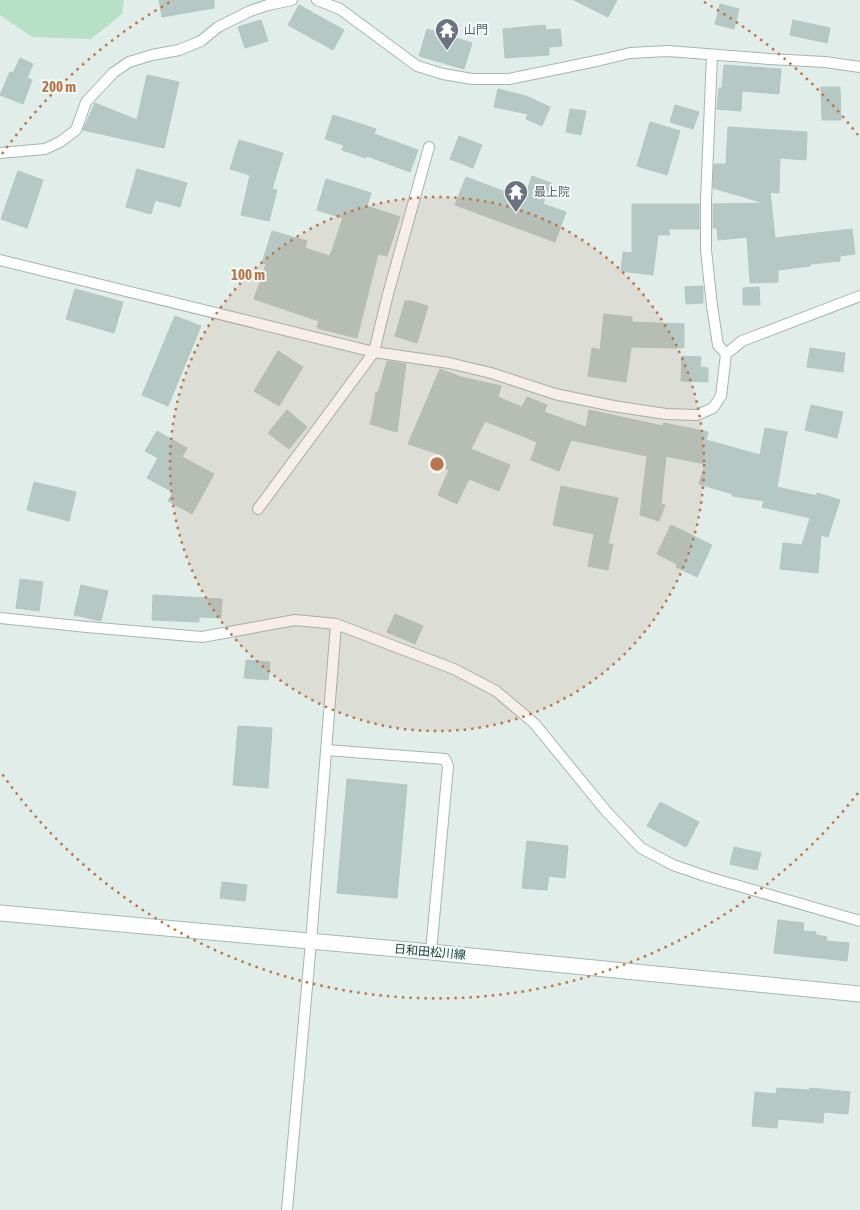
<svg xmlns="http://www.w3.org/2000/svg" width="860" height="1210" viewBox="0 0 860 1210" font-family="'Asap Condensed','Noto Sans JP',sans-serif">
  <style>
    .green { fill: #b8e0c7 }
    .building { fill: #b6c8c3; stroke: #b3c7c1 }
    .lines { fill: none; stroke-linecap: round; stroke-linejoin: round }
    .service-casing { stroke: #a3b6b1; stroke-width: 12 }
    .secondary-casing { stroke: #9fbab3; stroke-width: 17 }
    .service { stroke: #fff; stroke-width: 10 }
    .secondary { stroke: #fff; stroke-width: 15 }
    .ring { fill: none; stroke: #bb7549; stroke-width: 2.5; stroke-dasharray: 2.5 5 }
    .labels { text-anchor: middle; stroke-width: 4; stroke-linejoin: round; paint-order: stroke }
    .worship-label { font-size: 12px; fill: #5b616d; stroke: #f2f9f6; text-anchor: start }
    .street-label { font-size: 12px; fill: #20403a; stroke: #f2f9f6 }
    .centre { fill: #bb7549; stroke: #f2f9f6; stroke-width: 2.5 }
    .ring-label { font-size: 15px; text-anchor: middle; font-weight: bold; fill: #bb7549; stroke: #f2f9f6; stroke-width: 4; stroke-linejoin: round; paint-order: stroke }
  </style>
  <rect width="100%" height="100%" fill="#e1ede9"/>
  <path class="green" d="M0,0h124l-2,14 -31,25 -59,-2 -32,-22z"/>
  <path class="building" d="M159,0h55v8l-52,9z
    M574,0h43l-9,17z
    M720,4l19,5 -5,20 -19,-5z
    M299,5l45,25 -11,20 -45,-25z
    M261,20l7,21 -23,7 -7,-21z
    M793,20l37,8 -3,15 -37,-8z
    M545,25l1,5 14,-1 2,17 -13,1v8l-44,3 -2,-29z
    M427,29l45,14 -8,26 -45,-13z
    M20,58l13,6 -6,14 5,2 -9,24 -23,-9 10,-23 3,1z
    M724,65l57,4 -2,25 -37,-3 -1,20 -24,-2 2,-21h3z
    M147,75l32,7 -15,66 -81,-18 12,-27 42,17z
    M821,87h19l1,33h-19z
    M498,89l28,7 24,11 -8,19 -16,-7 2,-5 -34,-7z
    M675,105l24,7 -6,17 -23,-7z
    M570,109l16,2 -5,24 -15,-3z
    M333,115l43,14 -2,5 44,16 -8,22 -43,-16 -1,2 -24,-8 2,-5 -19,-6z
    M650,122l30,9 -13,44 -30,-9z
    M728,127l79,5 -1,28 -26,-2 -1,35 -9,-1 5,46 77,-9 3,25 -15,2v5l-30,3v2l-32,4v12l-28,1 -3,-46 -29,3 -1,-12h-4v-24l51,-1 -51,-15 1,-24h12z
    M459,136l23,9 -9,23 -23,-9z
    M239,140l44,13 -11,36 5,1 -8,31 -28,-6 9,-40 -20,-6z
    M137,169l50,14 -7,24 -25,-7 -4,14 -25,-7z
    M18,171l25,9 -16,48 -26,-9z
    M532,176l19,7 -8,21 23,8 -11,30 -100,-37 11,-28 58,22z
    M326,179l45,14 -4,13 33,11 -13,39 -9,-2 -21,84 -40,-10 2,-7 -65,-22 12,-35 -4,-1 10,-32 35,10 -2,7 25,8 13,-38 -26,-8z
    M632,204h67v25h-31l2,6h-12l-5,40 -32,-4 2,-19 9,1z
    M703,286v17l-17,1 -1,-17z
    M759,287l1,18h-17v-17z
    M75,289l48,13 -9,31 -48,-14z
    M405,301h6l17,5 -11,37 -22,-7z
    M604,314l28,3v5l52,2v24l-53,-1 -5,35 -38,-6 4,-28 8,2z
    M175,316l26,10 -33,80 -26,-11z
    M810,348l35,5 -2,19 -36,-5z
    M278,351l25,16 -24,39 -25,-15z
    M682,356l19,1 -1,10 8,1v14l-27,-1z
    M387,361l19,3 -9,68 -27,-8 3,-12 3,-20 2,1z
    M440,369l21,8 40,9 -3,11 24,10 5,-10 20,8 -3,7 42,15 3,-17 74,16 1,-3 44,9 -2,8 54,15 5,-27 22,4 -10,55 40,9v-3l23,7 -12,37 -7,-2 -3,38 -38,-4 3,-26 19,2 8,-27 -48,-11 2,-6 -32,-5 1,-2 -34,-10 6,-20 -39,-8 -5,48 4,1 -6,16 -19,-6 7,-59 -76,-16 -12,31 -28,-11 6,-18 -52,-21 -14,28 39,16 -11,26 -30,-12 -12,25 -19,-9 11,-25 -12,-6 5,-9 -34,-11z
    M811,405l32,7 -6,26 -32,-8z
    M287,410l20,17 -18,22 -21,-16z
    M157,431l30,17 -5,9 32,17 -22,40 -24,-13 5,-9 -26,-14 11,-20 -13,-7z
    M34,482l42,10 -7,29 -42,-11z
    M561,486l57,12 -10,46h5l-5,26 -20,-4 6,-32 -41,-9z
    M671,525l41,20 -15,32 -21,-10 1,-3 -20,-10z
    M20,579l23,3 -4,29 -23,-3z
    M81,585l27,6 -7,30 -27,-6z
    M153,595l69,4 -1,19 -22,-1v5l-47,-2z
    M395,614l28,12 -8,18 -28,-12z
    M246,660l24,2 -2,18 -24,-2z
    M238,726l34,2 -4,60 -35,-3z
    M347,779l60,6 -10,113 -60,-5z
    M660,802l39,20 -13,25 -39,-21z
    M527,841l41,5 -3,32 -16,-2 -2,14 -25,-2z
    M734,847l27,6 -4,17 -27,-6z
    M222,882l25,3 -2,16 -25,-3z
    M778,920l26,3 -1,8 13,1v3l11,2 -1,4 23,2 -2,18 -73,-8z
    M777,1088l32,2 1,-2 40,4 -2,22 -24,-2 -1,11 -45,-4 -1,9 -25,-2 3,-34 21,2z"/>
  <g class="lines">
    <g class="service-casing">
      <path id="service" d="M317,0l23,9 77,57 26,8 29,5h37l92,-19 29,-7 38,-2 101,8 56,3 35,5
        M712,55l-6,145v50l6,56 6,39 8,9
        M0,153l45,-4 15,-7 16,-12 10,-28 27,-29 16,-11 23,-7 27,-5 22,-9 17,-14 32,-16 18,-6 24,-5
        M0,260l374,92 75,11 42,10 64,21 58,12 53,8 31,1 16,-7 8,-12 5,-42 16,-13 118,-45
        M258,509l116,-157 14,-58 41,-147
        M0,618l87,9 115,10 93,-17 41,4 118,45 42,22 38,32 72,88 35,37 32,17 35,12 152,44
        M326,750l119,9 3,7 -17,186
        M287,1210l24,-268 25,-318"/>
    </g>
    <g class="secondary-casing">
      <path id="secondary" d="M0,913l431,39 429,42"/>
    </g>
    <use href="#service" class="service"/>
    <use href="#secondary" class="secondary"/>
  </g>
  <circle cx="437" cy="464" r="267" fill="#bb7549" fill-opacity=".12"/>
  <g class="ring">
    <circle cx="437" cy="464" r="267"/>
    <path d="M858 793A534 534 0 0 1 2 774M2 154A534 534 0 0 1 170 2M704 2A534 534 0 0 1 858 135"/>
  </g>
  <defs>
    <g id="temple-pin" transform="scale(1.25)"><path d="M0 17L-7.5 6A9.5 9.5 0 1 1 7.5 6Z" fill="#6b7280" stroke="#f2f9f6"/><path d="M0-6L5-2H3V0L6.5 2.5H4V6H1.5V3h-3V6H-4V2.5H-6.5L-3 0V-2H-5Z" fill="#fff"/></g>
  </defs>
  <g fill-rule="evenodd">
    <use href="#temple-pin" x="447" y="30"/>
    <use href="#temple-pin" x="516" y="192"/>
  </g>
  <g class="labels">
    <g class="worship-label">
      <text x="464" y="34">山門</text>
      <text x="534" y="196">最上院</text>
    </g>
    <g class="street-label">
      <text transform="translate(430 952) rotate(5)" y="4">日和田松川線</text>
    </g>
  </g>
  <circle cx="437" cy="464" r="8" class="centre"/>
  <g class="ring-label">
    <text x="59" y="92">200 m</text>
    <text x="248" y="280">100 m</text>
  </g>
</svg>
